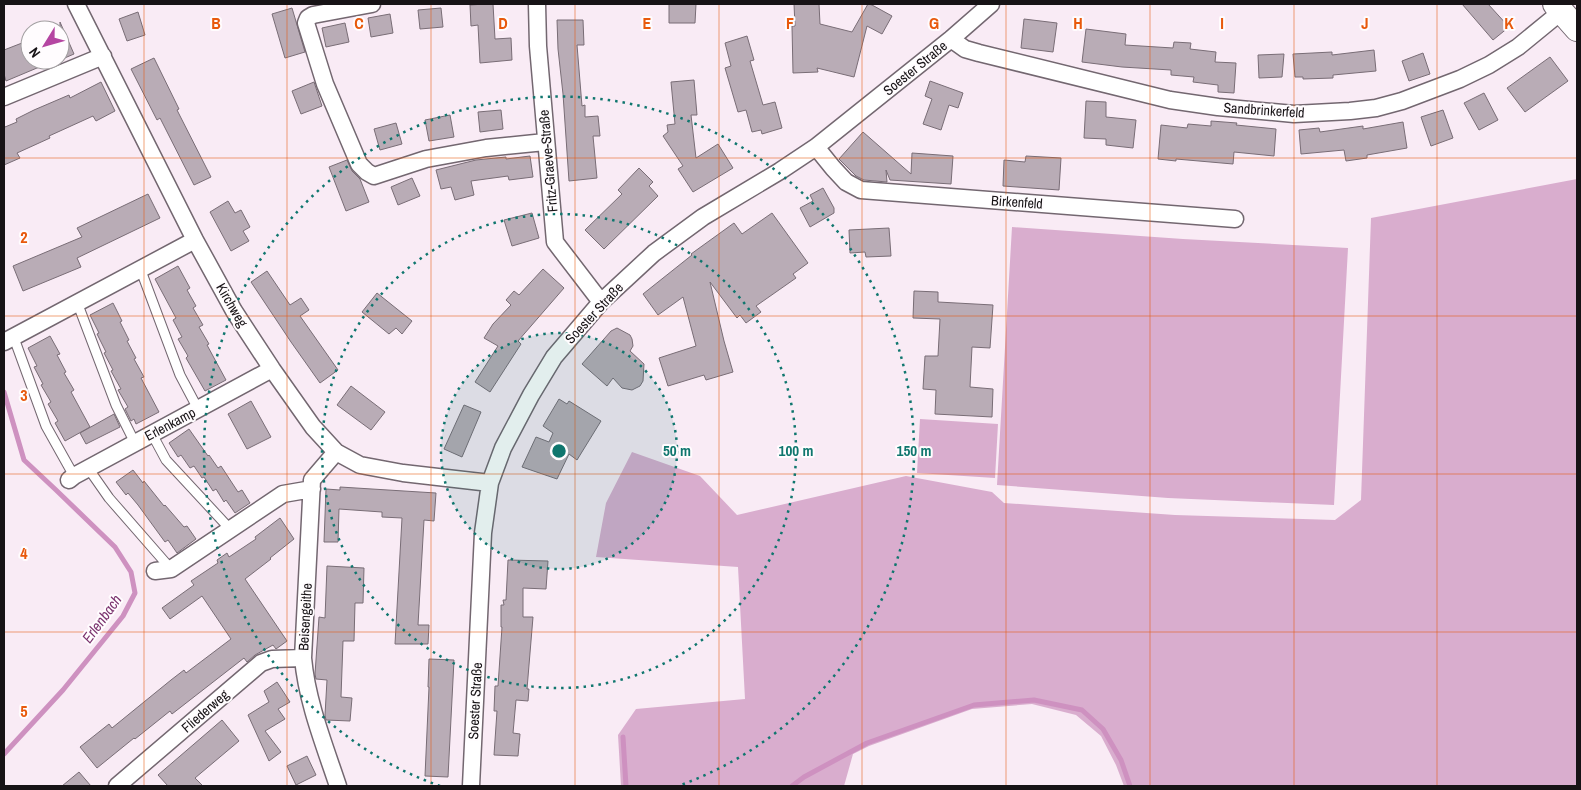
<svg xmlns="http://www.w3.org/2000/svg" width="1581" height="790" viewBox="0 0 1581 790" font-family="'Archivo Narrow',sans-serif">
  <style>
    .green { fill: #d9adce }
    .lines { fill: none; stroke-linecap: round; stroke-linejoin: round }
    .stream { stroke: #ce91c0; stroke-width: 5 }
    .building { fill: #b9acb6; stroke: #796d76 }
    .lane-casing { stroke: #736770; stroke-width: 11 }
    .street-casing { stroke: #736770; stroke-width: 19 }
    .secondary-casing { stroke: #736770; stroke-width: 26 }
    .lane { stroke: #fff; stroke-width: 9 }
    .street { stroke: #fff; stroke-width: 16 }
    .secondary { stroke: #fff; stroke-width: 24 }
    .grid { fill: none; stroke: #e8590c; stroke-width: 1; stroke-opacity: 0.55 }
    .ring { fill: none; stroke: #0f766e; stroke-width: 2.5; stroke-dasharray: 2.5 5 }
    .labels { text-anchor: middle; stroke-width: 4; stroke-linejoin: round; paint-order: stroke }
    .street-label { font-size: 14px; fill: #171316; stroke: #fffcfe }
    .water-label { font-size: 15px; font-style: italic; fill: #7b336f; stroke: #fffcfe }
    .grid-label { font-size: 16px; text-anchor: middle; font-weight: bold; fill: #e8590c; stroke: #fffcfe; stroke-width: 4; stroke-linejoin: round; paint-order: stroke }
    .centre { fill: #0f766e; stroke: #fffcfe; stroke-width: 2.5 }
    .ring-label { font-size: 15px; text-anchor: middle; font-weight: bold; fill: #0f766e; stroke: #fffcfe; stroke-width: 4; stroke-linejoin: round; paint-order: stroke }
  </style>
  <rect width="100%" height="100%" fill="#f9ebf5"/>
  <path class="green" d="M1577,179v607h-453l-8,-21 -15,-29 -25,-21 -44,-11 -60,5 -103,37 -16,8 -9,32h-223l-3,-51 18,-26 109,-10 -7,-132 -142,-10 10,-54 26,-51 68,24 37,39 169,-39 86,16 12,11 171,12 160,5 26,-20 10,-282z
    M1012,227l171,12 165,9 -14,257 -166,-7 -171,-13z
    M920,419l78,5 -3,54 -78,-5z"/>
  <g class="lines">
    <path class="stream" d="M4,392l20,68 32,30 59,57 16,25 4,21 -12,23 -60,74 -59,64
      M623,737l3,49
      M792,786l12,-9 63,-34 107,-38 60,-5 48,10 21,19 18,31 9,26"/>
  </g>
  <path class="building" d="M485,4h8l2,35 16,-1 1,22 -32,3 -2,-38 -7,1 -1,-21z
    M669,4h27l-1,19h-26z
    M794,4h25l1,20 32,8 16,-28 4,1 20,11 -10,18 -15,-8 -13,51 -37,-9 1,4 -25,1 -1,-47h3z
    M1462,4h26l21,23 -16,13z
    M292,8l13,44 -20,6 -13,-44z
    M441,8l2,19 -23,2 -2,-19z
    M138,12l7,23 -18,6 -8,-22z
    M390,14l3,19 -22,4 -3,-19z
    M1024,19l33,4 -4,29 -32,-4z
    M557,20h26l1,25h-7l5,61 3,-1v12l13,-1 2,20h-7l4,42 -28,3 -6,-87 -5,-45z
    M60,22l14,32 -14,6z
    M345,23l4,19 -23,5 -4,-19z
    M1086,29l40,5 -1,11 48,3 1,-6 17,1 -1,6 26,3 -1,10 21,1 -2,30 -16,-1v-7l-25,-3 1,-5 -23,-2v-5l-49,-3 -40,-5z
    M747,36l7,24 -4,1 13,44 12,-3 7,26 -20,6 -1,-4 -9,2 -6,-22 -8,2 -13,-44 6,-2 -6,-23z
    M22,43l6,17h28l-50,21 -2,-7v-24z
    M1374,50l2,21 -43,4v3l-30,1v-2h-8l-2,-23 39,-2v3z
    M1423,53l7,21 -21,7 -7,-20z
    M1284,54l-2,23 -23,1 -1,-23z
    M1550,57l18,24 -43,31 -18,-24z
    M154,58l25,51 -2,1 34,67 -17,8 -34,-67 -3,2 -26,-51z
    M694,80l3,35h-6l5,43 22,-14 15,24 -40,24 -15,-23 5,-3 -20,-30 5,-4 -1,-7 8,-1 -4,-42z
    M930,81l33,12 -5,15 -9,-3 -8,25 -18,-6 9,-25 -7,-3z
    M101,82l14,29 -19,10 -3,-5 -44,20 1,2 -33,15 3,5 -16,7v-41l1,3 12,-5 -1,-3 18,-9 35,-15 1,3z
    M314,82l8,24 -21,8 -9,-23z
    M1484,93l14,27 -19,10 -15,-27z
    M1086,101l20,1v15l30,3 -3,28 -27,-3v-6l-22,-1z
    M501,110l2,19 -23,3 -2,-20z
    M1443,110l10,28 -22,8 -10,-29z
    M450,115l4,22 -25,4 -4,-21z
    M1211,121l26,2 -1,2 40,4 -2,27 -40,-4 -1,12 -57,-5v2l-18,-2 3,-34 26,3 1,-4 23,2z
    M1403,122l4,26 -40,7v3l-21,3 -2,-11 -43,4 -2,-24 20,-2 1,4 43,-6v3z
    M396,123l6,21 -22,6 -6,-21z
    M863,132l48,42 1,-21 41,3 -2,28 -61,-4 -4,-10 1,12 -23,-2 -8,-4 -17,-17z
    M530,156l3,21 -24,3 -1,-4 -37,5 3,14 -19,5 -4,-13 -10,2 -5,-19 40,-10 30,-3v2z
    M1026,156l35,2 -2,32 -56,-4 1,-26 21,2z
    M347,160l5,11 8,8 9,23 -23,9 -17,-44z
    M639,168l14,14 -4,4 9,10 -54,53 -19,-19 37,-36 -4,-4z
    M412,178l8,18 -22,9 -7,-18z
    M823,188l11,20v5l-24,14 -10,-19 13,-7 -3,-6z
    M148,194l12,24 -83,40 4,9 -58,24 -10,-25 69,-29 -5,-9z
    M228,201l7,12 6,-3 9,17 -7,4 6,10 -18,10 -21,-39z
    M532,213l7,25 -27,8 -8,-26z
    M772,213l36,50 -15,11 3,4 -40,28 5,6 -15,11 -6,-8 -3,3 -27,-36 14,59 9,31 -27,8 -2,-5 -36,11 -9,-28 37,-12 -13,-49 -25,18 -15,-21 49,-39 -1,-1 43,-31 8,11z
    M889,228l2,28 -25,1 -1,-5 -15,1 -1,-23z
    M178,266l12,22 -3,2 9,16 -3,2 10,17 -4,2 10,17 -2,1 19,35 -21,11 -19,-33 2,-2 -10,-17 4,-2 -9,-17 3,-2 -21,-39z
    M543,269l21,19 -46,53 3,3 -31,48 -15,-10 23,-36 -14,-8 9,-14 18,-19 -5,-5 8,-9 5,4z
    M267,271l23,34 11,-7 8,12 -9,6 38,54 -18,13 -29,-41 -40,-60z
    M914,291l24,1v10l55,3 -3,43 -18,-1 -2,40 23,2 -1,28 -57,-3 1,-24 -13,-1 2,-33h13l2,-37 -27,-1z
    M377,293l35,28 -10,13 -6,-6 -7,6 -27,-22z
    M113,303l9,18 -2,1 9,18 -2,1 9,17 -2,1 10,18 -3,1 18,34 -23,12 -2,-5 -3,2 -6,-12 3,-2 -10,-17 3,-1 -10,-18 2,-1 -9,-17 2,-1 -9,-18 2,-1 -9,-18z
    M617,328l13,7 2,4 1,7 -3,5 14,13 -1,17 -3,5 -8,4 -10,-2 -9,-10 -6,8 -25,-22 29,-33z
    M50,336l10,18 -3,1 9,17 -2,1 10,17 -3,2 19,35 -25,14 -10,-18 3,-2 -10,-17 3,-2 -10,-17 2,-1 -9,-17 3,-1 -9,-18z
    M351,386l34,26 -14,18 -34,-25z
    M559,399l8,5 2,-3 32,20 -24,39 -8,-6 -12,25 -35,-12 14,-30 13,5 4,-9 -10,-7z
    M251,401l20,36 -24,12 -19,-35z
    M464,405l17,7 -19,45 -18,-8z
    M114,414l6,13 -34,17 -6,-11z
    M189,429l19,27 1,-1 9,13 3,-2 17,26 4,-2 8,13 -15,10 -9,-13 -2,2 -8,-13 -3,2 -9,-14 -2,1 -8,-12 -4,2 -9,-13 -3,2 -9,-14z
    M133,470l10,13 1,-2 20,25 1,-1 19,22 3,-1 9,13 -19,14 -9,-13 -3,2 -27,-37 -10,-12 -2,2 -10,-13z
    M340,487l96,6 -2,28 -10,-1 -6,105h11l-1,19h-33l7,-126 -20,-1v-5l-43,-3 -1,33h-14l2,-53 14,1z
    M280,518l14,21 -24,19 1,1 -26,20 42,62 -11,8 -3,-4 -18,10 -8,7 -3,-4 -72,56 -2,-3 -35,28 -1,-1 -37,30 -17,-21 29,-23 3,4 59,-48 13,-10 2,3 45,-34 -29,-43 -32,23 -8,-11 32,-23 -3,-4 27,-18 -1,-3 10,-7 2,4 27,-18 -1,-2z
    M508,560l40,1 -2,28 -23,-1v29h10l-6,72h2l-1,12 -12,-1 -3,33 7,1 -2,22 -24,-1 3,-44h-3l1,-25h3l4,-59h-1v-22h3l-1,-5h3z
    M327,566l37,2 -1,35h-8l-1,38h-11l-2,56 11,1 -2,23 -24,-1 -1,-5 2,-35 -11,-1 -1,-5 4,-57 6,1z
    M429,659l25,1 -6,117 -23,-1 4,-89h-1z
    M277,682l13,20 -12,7 7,10 -20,12 16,21 -12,9 -21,-46 21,-13 -5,-11z
    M222,720l17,21 -44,37 8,8h-35l-10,-11z
    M307,756l9,19 -20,10 -9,-19z
    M79,772l12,14h-29z"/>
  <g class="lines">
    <g class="lane-casing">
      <path id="lane" d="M140,268l40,107 18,34
        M77,302l39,103 19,38
        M14,338l32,88 28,50
        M152,434l14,26 64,69
        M88,468l21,30 62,71"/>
    </g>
    <g class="street-casing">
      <path id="street" d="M76,4l119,236 39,71 38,58 41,58 23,25 24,13 43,8 87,10
        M372,4l-59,11 -5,3 -2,5 19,61 34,80 8,8 7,4 52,-17 60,-11 59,-6
        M537,4l1,42 17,196 46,60
        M951,39l14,10 14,4 191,47 48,7 76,7 56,-3 26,-3 26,-7 58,-22 29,-14 29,-18 44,-36
        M4,97l99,-41
        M816,147l17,21 13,14 15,8 374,29
        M4,342l191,-102
        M336,452l-24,28 -9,178c4,44 21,86 35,128
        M69,480l5,-4 198,-107
        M155,571l16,-2 112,-75 29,-5
        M117,786l144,-123 11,-4 31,-1
        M471,786l12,-253 7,-50 13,-35 28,-53 23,-38 47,-55 53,-49 49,-36 77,-46 36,-24 135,-108 40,-35"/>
    </g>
    <g class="secondary-casing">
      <path id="secondary" d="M1555,4l22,25"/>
    </g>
    <use href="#lane" class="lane"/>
    <use href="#street" class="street"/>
    <use href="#secondary" class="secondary"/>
  </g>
  <path class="grid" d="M144,4v782M287,4v782M431,4v782M575,4v782M719,4v782M862,4v782M1006,4v782M1150,4v782M1294,4v782M1437,4v782M4,158h1573M4,316h1573M4,474h1573M4,632h1573"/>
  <circle cx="559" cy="451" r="118" fill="#0f766e" fill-opacity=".12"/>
  <g class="ring">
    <circle cx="559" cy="451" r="118"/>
    <circle cx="559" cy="451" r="237"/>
    <path d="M440 786A355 355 0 1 1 678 786"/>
  </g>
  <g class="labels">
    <g class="street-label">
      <text transform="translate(915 68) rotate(-39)" y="5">Soester Straße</text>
      <text transform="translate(1264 110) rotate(4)" y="5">Sandbrinkerfeld</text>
      <text transform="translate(548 161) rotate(-95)" y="5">Fritz-Graeve-Straße</text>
      <text transform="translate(1017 202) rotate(4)" y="5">Birkenfeld</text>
      <text transform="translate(232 305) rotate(60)" y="5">Kirchweg</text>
      <text transform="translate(594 313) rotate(-47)" y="5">Soester Straße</text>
      <text transform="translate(170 424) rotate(-28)" y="5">Erlenkamp</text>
      <text transform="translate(305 617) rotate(-87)" y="5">Beisengeithe</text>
      <text transform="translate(475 701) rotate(-87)" y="5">Soester Straße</text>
      <text transform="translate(205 711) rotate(-41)" y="5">Fliederweg</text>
    </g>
    <g class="water-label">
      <text transform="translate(102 619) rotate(-54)" y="5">Erlenbach</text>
    </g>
  </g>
  <g class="grid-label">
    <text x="216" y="29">B</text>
    <text x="359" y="29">C</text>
    <text x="503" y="29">D</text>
    <text x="647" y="29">E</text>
    <text x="790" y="29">F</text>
    <text x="934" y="29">G</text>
    <text x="1078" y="29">H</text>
    <text x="1222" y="29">I</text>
    <text x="1365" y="29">J</text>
    <text x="1509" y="29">K</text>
    <text x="24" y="243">2</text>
    <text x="24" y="401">3</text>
    <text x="24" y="559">4</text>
    <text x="24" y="717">5</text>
  </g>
  <circle cx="559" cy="451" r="8" class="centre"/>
  <g class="ring-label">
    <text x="677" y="456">50 m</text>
    <text x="796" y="456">100 m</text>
    <text x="914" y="456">150 m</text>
  </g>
  <rect width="1581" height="790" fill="none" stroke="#171316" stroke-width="10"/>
  <g transform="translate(45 45) rotate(233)"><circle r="24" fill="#fffcfe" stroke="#a29fa1"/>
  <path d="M0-4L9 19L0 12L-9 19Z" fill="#b545a2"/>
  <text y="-8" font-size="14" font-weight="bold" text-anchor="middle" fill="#171316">N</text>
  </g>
</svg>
